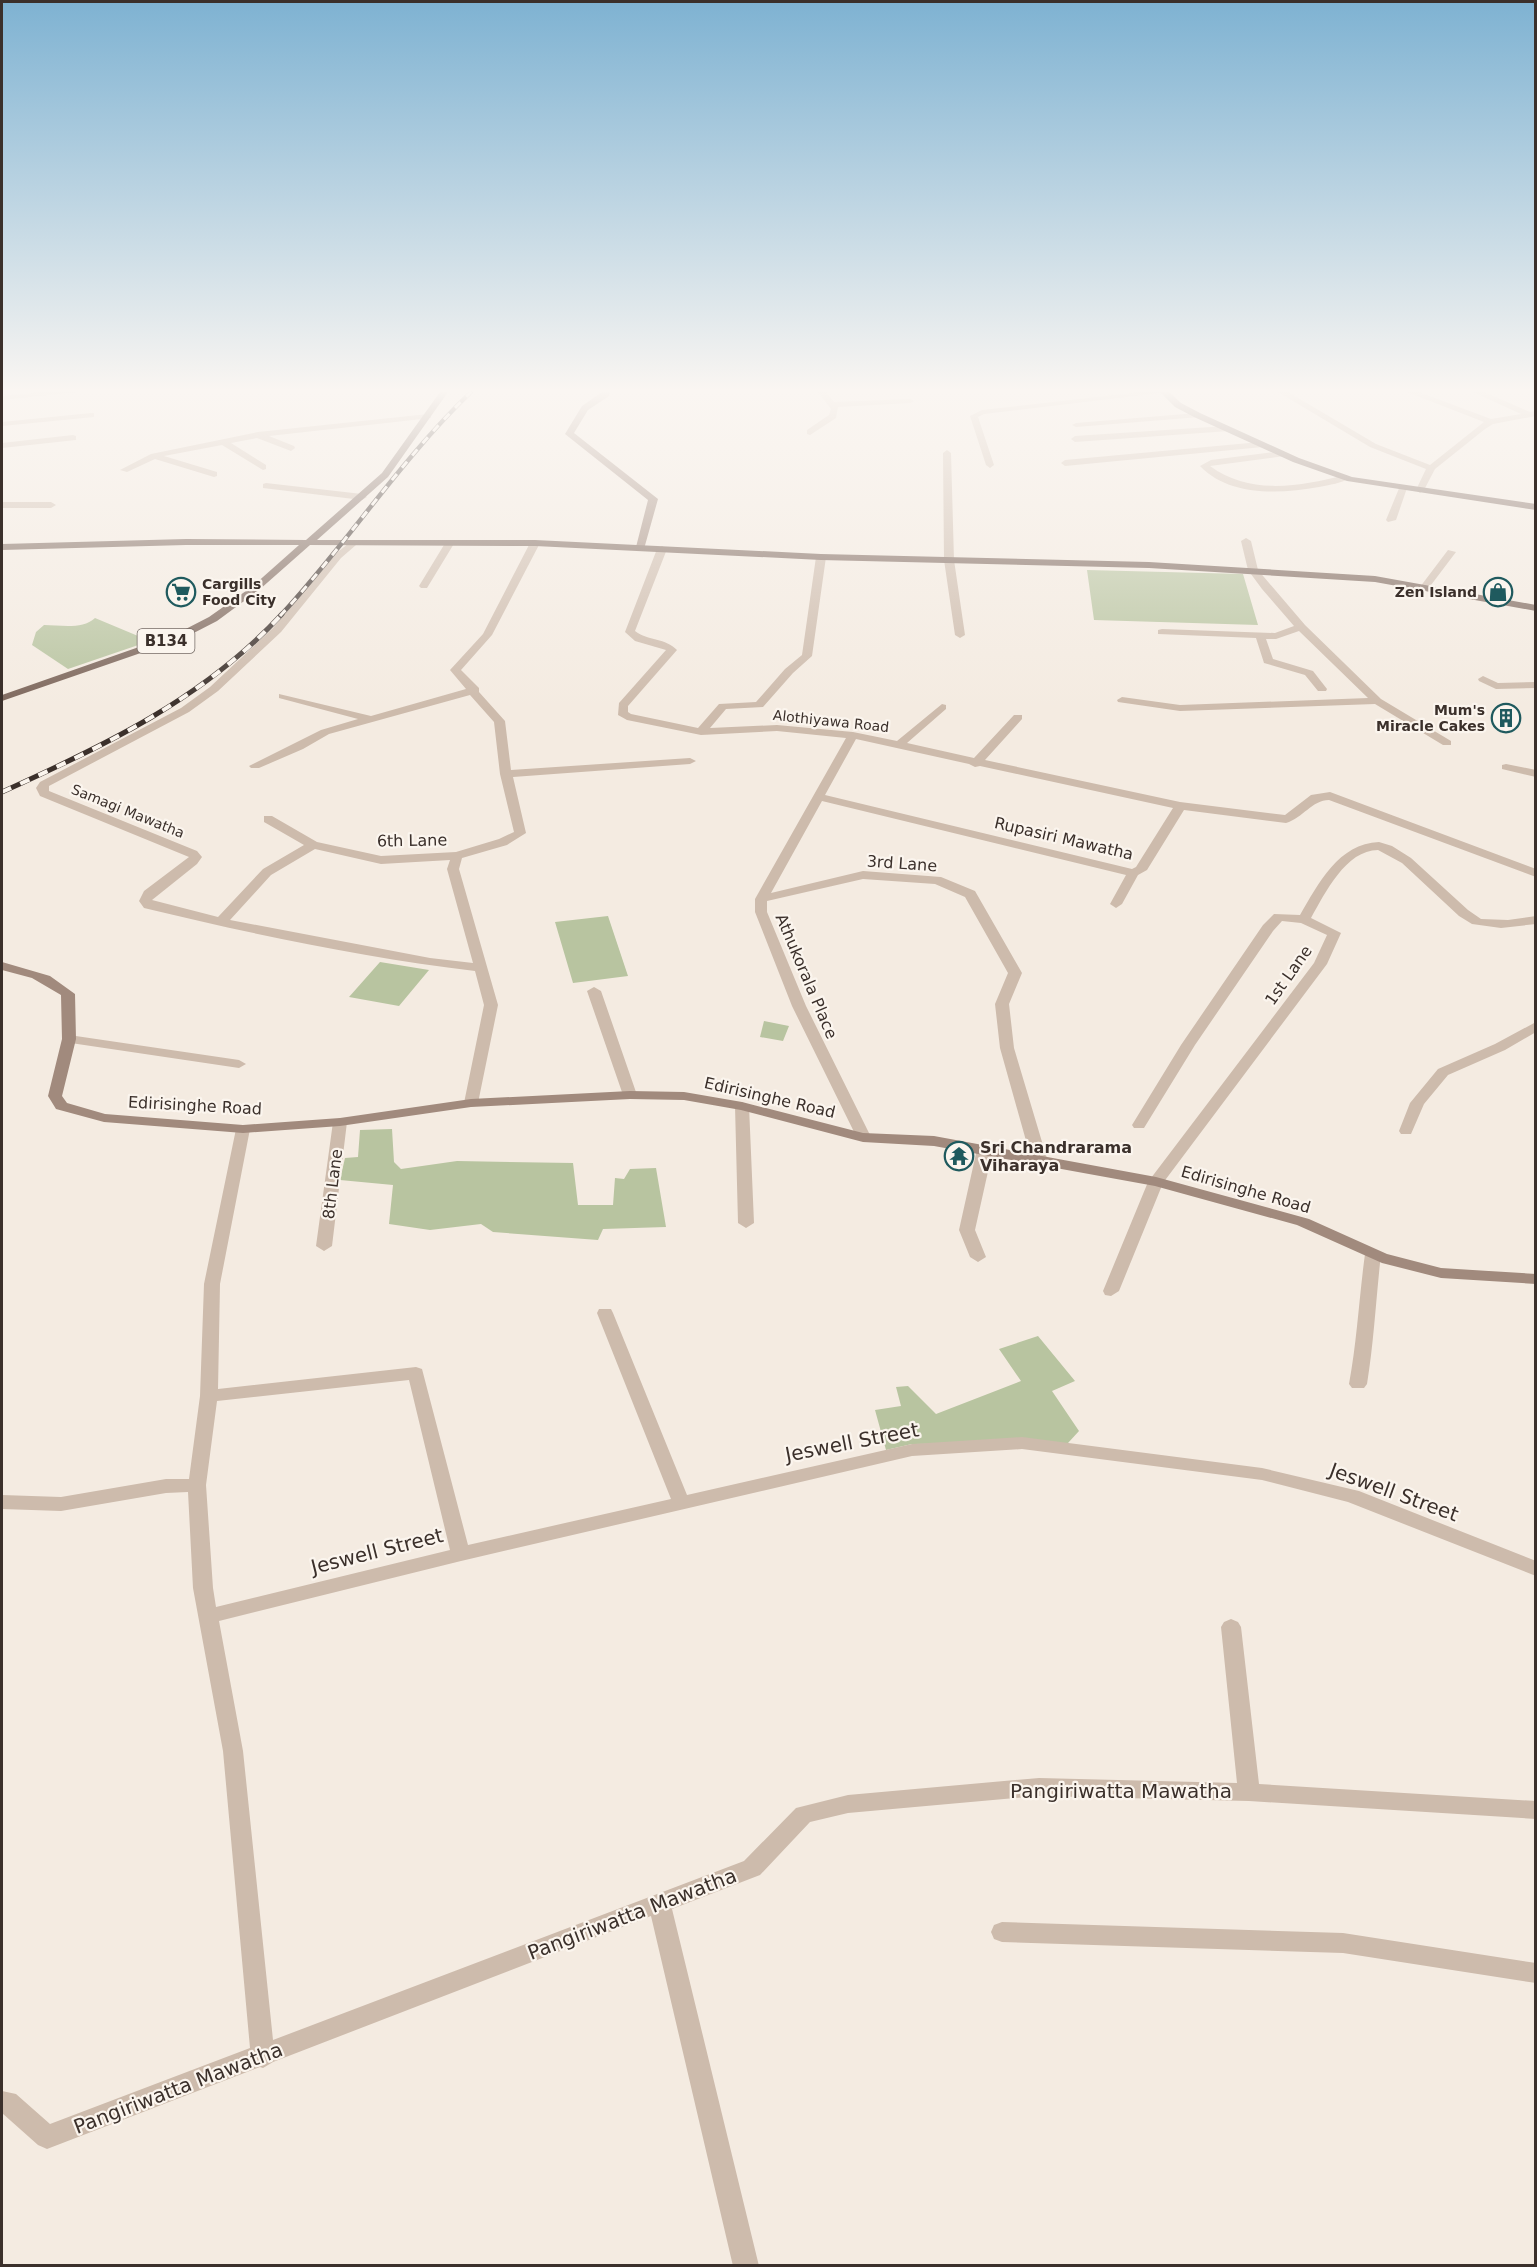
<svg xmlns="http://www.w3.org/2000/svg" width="1537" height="2267" viewBox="0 0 1537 2267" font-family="'DejaVu Sans',sans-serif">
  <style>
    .green { fill: #b8c4a0 }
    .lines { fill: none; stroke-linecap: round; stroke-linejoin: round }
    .street { fill: #cdbbac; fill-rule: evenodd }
    .secondary { fill: #a18a7d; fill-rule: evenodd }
    .primary { fill: #7d675c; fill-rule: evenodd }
    .rail-far1-casing { stroke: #3b302b; stroke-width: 4.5 }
    .rail-casing { stroke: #3b302b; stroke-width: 5 }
    .rail-far1 { stroke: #fbf5ee; stroke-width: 3; stroke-dasharray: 8; stroke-linecap: butt }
    .rail { stroke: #fbf5ee; stroke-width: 4; stroke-dasharray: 10; stroke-linecap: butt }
    .labels { text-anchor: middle; stroke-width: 4.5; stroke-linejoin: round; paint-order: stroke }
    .far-poi-label { font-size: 14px; font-weight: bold; fill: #3b302b; stroke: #fbf5ee; text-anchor: end }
    .far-street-label { font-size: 14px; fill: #3b302b; stroke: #fbf5ee }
    .shield { fill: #fbf5ee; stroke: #756b66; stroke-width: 1.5 }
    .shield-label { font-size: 15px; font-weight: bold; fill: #3b302b }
    .street-label { font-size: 16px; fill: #3b302b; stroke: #fbf5ee }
    .poi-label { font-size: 16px; font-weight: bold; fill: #3b302b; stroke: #fbf5ee; text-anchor: start }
    .near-street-label { font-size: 20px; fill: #3b302b; stroke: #fbf5ee }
  </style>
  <rect width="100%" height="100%" fill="#f4ebe1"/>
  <path class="green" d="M1087,570l156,4 15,51 -164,-5z
    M95,618l55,23 -82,28 -36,-24 4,-13 8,-7c16,0 38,5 51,-7z
    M608,916l20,60 -55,7 -18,-61z
    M380,962l49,8 -30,36 -50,-9z
    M764,1021l25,5 -6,15 -23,-4z
    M392,1129l2,33 7,7 56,-8 116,2 5,42h35l2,-27 9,1 6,-10 26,-1 10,59 -63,2 -5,11 -105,-8 -12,-8 -51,6 -41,-6 4,-39 -53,-5 5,-22 13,-1 2,-27z
    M1038,1336l37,45 -23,10 27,40 -11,12 -156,1 -26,6 -11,-40 26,-4 -5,-19 12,-1 28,28 85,-33 -22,-32z"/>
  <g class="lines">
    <path class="street" d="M43,392h35l-76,8v-4z
      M818,392h8l8,10 76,-3 4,2 -4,2 -72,4 -2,11 -26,17 -3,-1v-4l22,-15 2,-6z
      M1140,392h28l-184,22 -6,3 16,48 -4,3 -4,-3 -16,-49 12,-6z
      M1278,392h10l88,52 54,21 54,-43 -77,-30h12l72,27 30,-5 -48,-22h11l46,20 6,-1v5l-43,8 -8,5 -50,40 -11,21 -4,3 -4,-3 10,-21 -56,-22z
      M91,413h3v4l-92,9v-4z
      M1197,413l4,2 -1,2 -124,10 -4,-2 4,-2z
      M428,414h3v4l-162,18 25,10 1,2 -4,3 -34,-13 -26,5 35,22v4l-3,1 -41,-25 -58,11 53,16v4l-3,1 -59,-18 -28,13 -7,-2 31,-16 107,-22z
      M1226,426l3,1v4l-154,11 -4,-3 4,-3z
      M73,435l3,1v4l-74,8v-5z
      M1260,442l4,3 -1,2 -198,19 -4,-3 4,-3z
      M947,450l4,3 3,107 11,75 -5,3 -5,-3 -11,-75 -1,-107z
      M1282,451l4,3 -1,2 -75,10c41,30 90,20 136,9l4,3c-8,5 -21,7 -31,9 -39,7 -89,10 -119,-21l11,-6z
      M266,483l96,11 5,3 -5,3 -99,-12v-4z
      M1400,486l7,2 -11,32 -8,2 -2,-2z
      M2,502h49l5,3 -5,3h-49z
      M1246,538l5,3 7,29 47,55 76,74 70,42v4h-8l-68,-41 -195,7 -62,-9 -1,-2 5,-3 58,8 188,-7 -69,-67 -23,8h-10l7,20 40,12 14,18 -1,2h-8l-13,-16 -41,-12 -8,-25 -98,-4v-4l4,-1 113,4 19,-7 -32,-37 -14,-19 -7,-29z
      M447,540l8,2 -28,46h-6l-2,-2z
      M535,540l5,3 -48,92 -31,35 18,18v4l26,29 6,49 179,-12 6,3 -6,3 -177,13 13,56 -19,12 -45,13 -3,11 39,136 -20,98 -7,4 -7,-4 20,-98 -9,-34c-109,-13 -224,-37 -331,-63l-5,-7 5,-10 45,-34 -149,-61 -4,-8 4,-6 141,-74 29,-21 63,-59 62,-74 18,-14 5,3 -2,2 -15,13 -60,74 -63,59 -29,21 -140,74v5l148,60 5,6 -5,7 -45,36 66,17 45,-48 41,-24 -40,-23v-6h8l45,26 64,14 75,-4 43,-13 15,-7 -14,-58 -6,-52 -24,-27 -141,39 -26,15 -44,19h-8l-2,-2 72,-36 37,-11 -79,-21v-4l92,22 95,-27 -16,-19 33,-36 47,-91zM315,849l66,15 69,-4 -3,9 26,94 -43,-5 -200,-38 41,-45z
      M662,546l5,3 -32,82c13,10 31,7 42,19l-49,56v6l3,2 67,14 21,-24 37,-2 29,-33 17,-14 14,-98 5,-3 5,3 -14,99 -19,17 -30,34 -37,2 -16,19 67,-3 76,7 44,9 45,-37 4,1v4l-39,34 67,15 40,-43h8v4l-37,41 195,42 105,13 26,-20 19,-3 206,77v8l-207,-77c-17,0 -26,18 -43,23l-102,-13 -37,60 -9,5 -16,29 -6,4 -6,-4 16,-29 -304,-74 -51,92 92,-22 78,6 34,14 47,82 -13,31 5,44 34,114 -8,5 -8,-5 -32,-114 -5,-44 13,-31 -43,-76 -30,-13 -72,-5 -96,22v11l39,94 65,131 -3,3h-10l-66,-134 -37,-94v-13l91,-161 -69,-7 -76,4 -74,-15 -9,-5 1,-12 47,-53 -31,-9 -10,-9 32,-83zM856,739l113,25 6,3 5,-1 193,42 -37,59 -4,2 -307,-74z
      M1448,550l8,2 -28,37h-6l-2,-2z
      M1483,676l15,7 38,-1v6l-40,1 -17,-8 -1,-2z
      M1506,764l30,6v7l-34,-8v-4z
      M1379,842l13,4 19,12 57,52 13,9 27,1 28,-4v8l-35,4 -29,-4 -13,-8 -57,-53 -24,-13c-32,0 -53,43 -67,68l30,15 -14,31 -164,219 -44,108 -8,5 -6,-1 -2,-4 45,-109 166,-219 13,-28 -26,-12 -19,-2 -9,10 -78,114 -51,83h-10l-2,-3 49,-80 82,-120 11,-11 26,1c18,-31 39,-72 79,-73z
      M594,987l7,4 36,104 -2,3h-10l-2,-3 -36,-104z
      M1536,1022v10l-31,18 -57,25 -24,29 -13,30h-10l-2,-3 11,-28 28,-34 57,-25z
      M69,1035l170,25 7,4 -7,4 -175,-26 -2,-3 2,-3z
      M742,1102l7,4 5,117 -8,5 -8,-5 -3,-117z
      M340,1118l7,4 -15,124 -8,5 -8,-5 17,-124z
      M243,1125l7,4 -30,155 -2,105 198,-22 6,2 46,176 203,-46 -74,-186 2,-4h12l2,4 74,182 225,-51 110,-7 240,31 97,23 177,70v15l-188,-74 -86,-22 -240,-31 -110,7 -451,105 -242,60 24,130 30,289 471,-179 52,-53 52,-13 191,-17 198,5 -16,-156 3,-5 7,-3 7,3 3,5 18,157 277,17v18l-287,-18 -210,-5 -191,17 -38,9 -50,53 -88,34 87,357h-26l-82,-350 -378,146 -10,6 -3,-1 -213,82 -9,-4 -36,-32v-22l14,3 34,30 200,-76 -27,-297 -30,-163 -5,-96 -22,1 -105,18 -59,-2v-14l59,2 105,-18h23l11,-83 4,-112 32,-155zM409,1380l41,170 -234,57 -3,-19 -7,-103 11,-84z
      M985,1144l8,5 -18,81 11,27 -8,5 -8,-5 -11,-27 18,-81z
      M1373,1249l8,5c-5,44 -7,87 -14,130l-3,4h-12l-3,-4c8,-43 10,-86 16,-130z
      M1002,1922l341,11 193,30v20l-193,-30 -341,-11 -8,-3 -3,-7 3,-7z"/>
    <path class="secondary" d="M602,392h8l-1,4 -21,14 -14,23 84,66 -14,50 -8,-2 12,-47 -83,-66 17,-28z
      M2,962l48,14 25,18 1,45 -14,57 5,7 38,11 138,11 97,-7 131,-19 159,-8 54,1 58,10 121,31 71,3 222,41 153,42 78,35 54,14 95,6v10l-95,-6 -59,-15 -85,-38 -142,-39 -221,-40 -71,-4 -122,-32 -57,-10 -54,-1 -159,8 -131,19 -97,7 -139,-11 -48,-13 -8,-13 14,-57 -1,-44 -29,-17 -30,-8z"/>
    <path class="primary" d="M440,392h8l-60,85 -71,63h218l286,14 328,8 226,14 161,29v6l-161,-29 -226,-14 -328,-8 -286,-14 -225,-1 -51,45 -42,31 -33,17 -182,63v-6l174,-61 33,-17 44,-31 46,-41h-113l-184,5v-6l184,-5 120,1 76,-67z
      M1160,392h9l12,11 19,10 99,45 53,19 184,27v6l-189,-29 -54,-19 -99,-45 -19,-10z"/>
    <g class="rail-far1-casing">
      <path id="rail-far1" d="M280,616c67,-72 120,-156 191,-224"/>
    </g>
    <g class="rail-casing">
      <path id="rail" d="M2,792c102,-46 203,-94 280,-178"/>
    </g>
    <use href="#rail-far1" class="rail-far1"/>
    <use href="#rail" class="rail"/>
  </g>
  <linearGradient id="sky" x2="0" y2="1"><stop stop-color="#7eb2d2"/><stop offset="0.55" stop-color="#faf6f2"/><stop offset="1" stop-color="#faf6f2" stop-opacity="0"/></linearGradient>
  <rect width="1537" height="710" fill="url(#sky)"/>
  <defs>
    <g id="supermarket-ring" transform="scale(1.5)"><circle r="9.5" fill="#fbf5ee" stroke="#1f5a5e" stroke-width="1.5"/><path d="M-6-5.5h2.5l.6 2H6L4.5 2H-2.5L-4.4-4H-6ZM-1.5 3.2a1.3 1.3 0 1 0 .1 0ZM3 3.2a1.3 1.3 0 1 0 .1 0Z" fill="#1f5a5e"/></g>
    <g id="shop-ring" transform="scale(1.5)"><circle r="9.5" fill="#fbf5ee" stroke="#1f5a5e" stroke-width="1.5"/><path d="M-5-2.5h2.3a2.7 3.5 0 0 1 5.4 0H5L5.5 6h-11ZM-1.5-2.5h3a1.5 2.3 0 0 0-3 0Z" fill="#1f5a5e"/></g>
    <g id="building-ring" transform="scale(1.5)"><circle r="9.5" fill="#fbf5ee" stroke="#1f5a5e" stroke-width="1.5"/><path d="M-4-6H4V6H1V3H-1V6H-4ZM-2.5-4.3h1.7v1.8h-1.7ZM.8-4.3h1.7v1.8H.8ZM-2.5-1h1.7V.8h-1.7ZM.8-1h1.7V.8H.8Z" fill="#1f5a5e"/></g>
    <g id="temple-ring" transform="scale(1.5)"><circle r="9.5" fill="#fbf5ee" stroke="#1f5a5e" stroke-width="1.5"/><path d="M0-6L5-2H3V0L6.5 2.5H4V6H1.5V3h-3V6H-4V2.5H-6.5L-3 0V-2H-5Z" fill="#1f5a5e"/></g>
  </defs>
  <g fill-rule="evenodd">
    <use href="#supermarket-ring" x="181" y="592"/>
    <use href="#shop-ring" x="1498" y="592"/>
    <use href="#building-ring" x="1506" y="718"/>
    <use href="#temple-ring" x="959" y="1156"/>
  </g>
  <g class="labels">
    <g class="far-poi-label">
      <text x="202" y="589" text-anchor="start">Cargills<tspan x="202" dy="16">Food City</tspan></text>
      <text x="1477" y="597">Zen Island</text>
      <text x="1485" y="715">Mum's<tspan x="1485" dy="16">Miracle Cakes</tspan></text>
    </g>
    <g class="far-street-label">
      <text transform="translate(831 721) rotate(6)" y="5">Alothiyawa Road</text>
      <text transform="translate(128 811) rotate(22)" y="5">Samagi Mawatha</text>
    </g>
    <rect class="shield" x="137.5" y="629" width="57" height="24" rx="4.5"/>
    <g class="shield-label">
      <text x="166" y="646">B134</text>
    </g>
    <g class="street-label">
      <text transform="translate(1064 838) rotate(13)" y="6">Rupasiri Mawatha</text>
      <text transform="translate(412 840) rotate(-1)" y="6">6th Lane</text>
      <text transform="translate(902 863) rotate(4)" y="6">3rd Lane</text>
      <text transform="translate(1288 975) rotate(-55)" y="6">1st Lane</text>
      <text transform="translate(807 976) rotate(67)" y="6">Athukorala Place</text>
      <text transform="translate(770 1097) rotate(13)" y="6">Edirisinghe Road</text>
      <text transform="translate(195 1105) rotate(3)" y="6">Edirisinghe Road</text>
      <text transform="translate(332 1184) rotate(-83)" y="6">8th Lane</text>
      <text transform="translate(1246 1189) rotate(16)" y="6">Edirisinghe Road</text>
    </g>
    <g class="poi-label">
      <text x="980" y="1153">Sri Chandrarama<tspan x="980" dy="18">Viharaya</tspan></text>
    </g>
    <g class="near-street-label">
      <text transform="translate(852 1442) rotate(-11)" y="7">Jeswell Street</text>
      <text transform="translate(1394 1492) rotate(20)" y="7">Jeswell Street</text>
      <text transform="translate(377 1551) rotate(-14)" y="7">Jeswell Street</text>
      <text x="1121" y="1798">Pangiriwatta Mawatha</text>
      <text transform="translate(632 1914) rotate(-21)" y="7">Pangiriwatta Mawatha</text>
      <text transform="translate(178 2088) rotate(-21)" y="7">Pangiriwatta Mawatha</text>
    </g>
  </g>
  <rect width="1537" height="2267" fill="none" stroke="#3b302b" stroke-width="6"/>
</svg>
